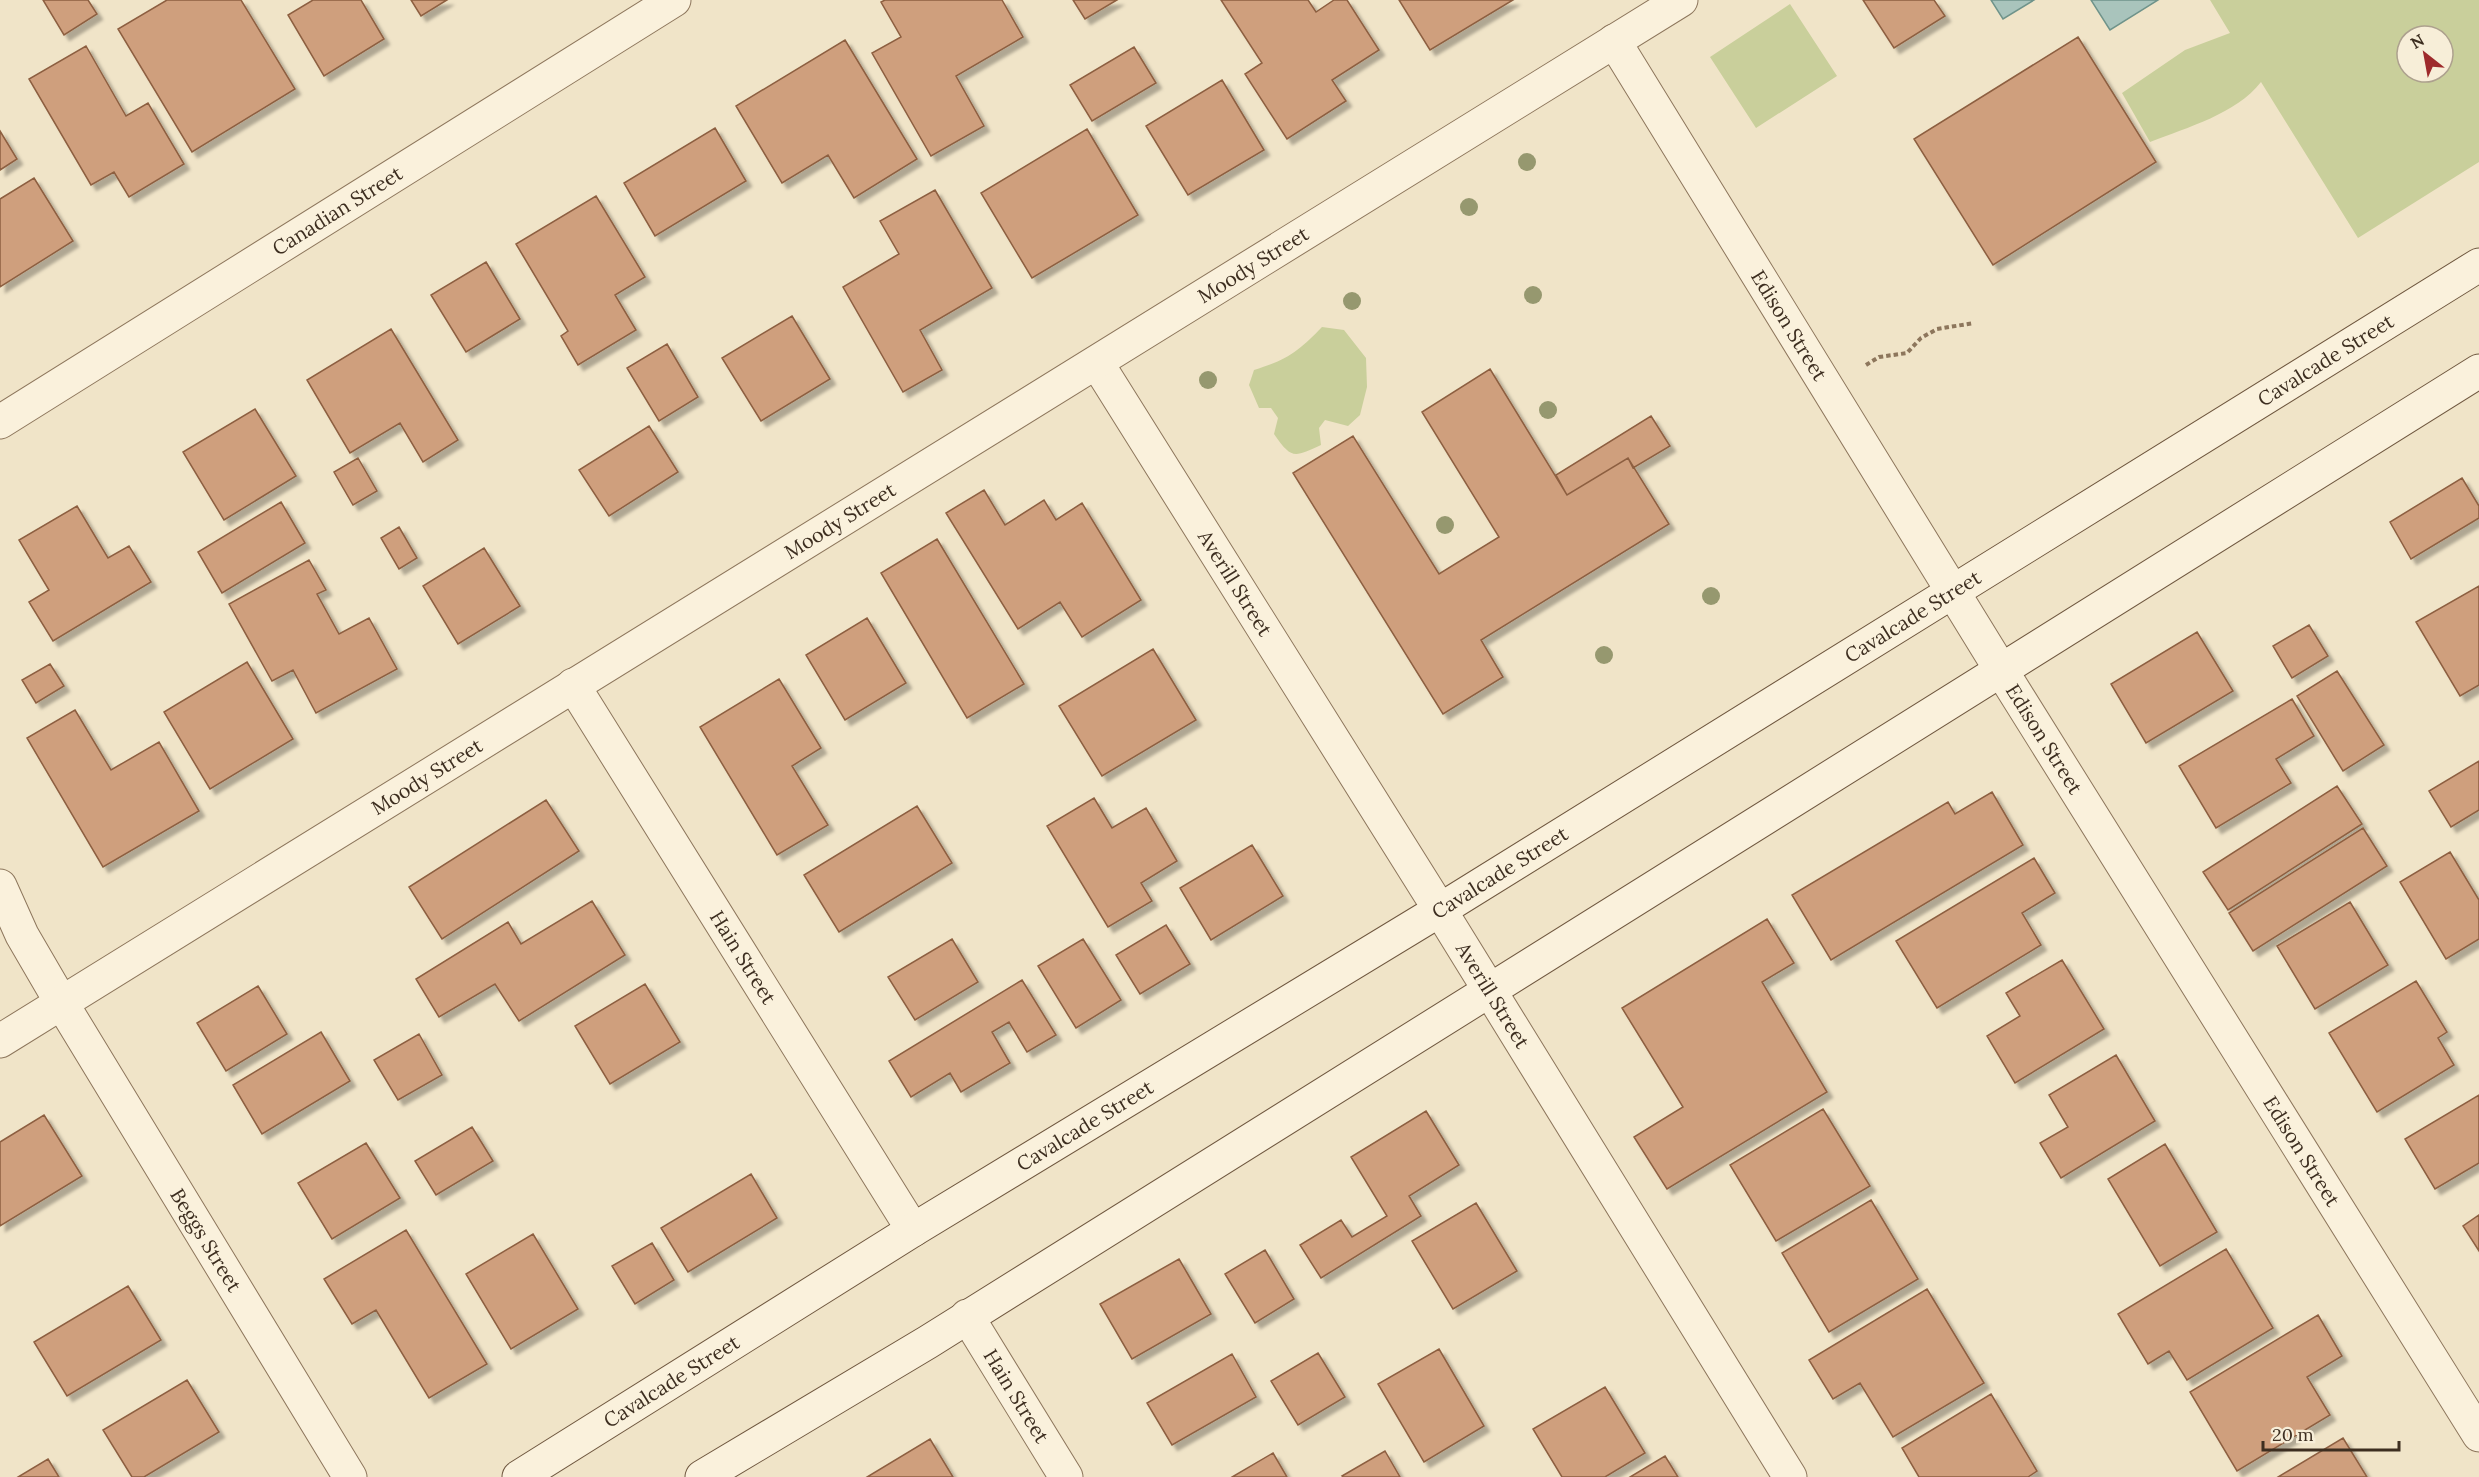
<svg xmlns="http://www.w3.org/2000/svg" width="2479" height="1477" viewBox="0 0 2479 1477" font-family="Lora,serif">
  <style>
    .green { fill: #c9cf9b; fill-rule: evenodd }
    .water { fill: #a9c4bc; stroke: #6f938a; stroke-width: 1.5 }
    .building { fill: #cf9f7d; stroke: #8d5f41; stroke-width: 1.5; filter: url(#shadow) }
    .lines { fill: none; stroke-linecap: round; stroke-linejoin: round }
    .minor-casing { stroke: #8d765c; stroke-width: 35 }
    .secondary-casing { stroke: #6f573f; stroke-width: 35 }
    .path { stroke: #8d765c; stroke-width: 4; stroke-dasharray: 4.5 3; stroke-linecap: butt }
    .minor { stroke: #faf1dc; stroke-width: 33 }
    .secondary { stroke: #faf1dc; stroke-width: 33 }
    .tree { fill: #96986f }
    .labels { text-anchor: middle; stroke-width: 5; stroke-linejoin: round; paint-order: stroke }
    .street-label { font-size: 20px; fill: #3d2e20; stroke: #f7eed8 }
  </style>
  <defs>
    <filter id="shadow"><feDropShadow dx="5.5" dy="5.5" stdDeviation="1.5" flood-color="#0004"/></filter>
  </defs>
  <rect width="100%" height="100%" fill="#f0e4c8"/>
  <path class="green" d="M2210,0h269v162l-121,76 -97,-156c-25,32 -73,45 -111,60l-28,-49 63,-43 45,-17zM2407,36h36v36h-36z
    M1790,4l47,72 -81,52 -46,-71z
    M1322,327l22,3 22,28 1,29 -7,28 -12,11 -23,-6 -6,8 2,17c-27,12 -29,15 -47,-11l4,-16 -7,-10h-12l-10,-23 5,-15c33,-10 45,-19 68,-43z"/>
  <path class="water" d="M1991,0h43l-31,19z
    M2091,0h67l-48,30z"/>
  <path class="building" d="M43,0h45l9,14 -33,21z
    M167,0h74l54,89 -103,63 -74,-123z
    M313,0h48l23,39 -60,37 -36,-61z
    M411,0h36l-26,16z
    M885,0h117l21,37 -67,39 28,50 -53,30 -59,-103 29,-16 -20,-35z
    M1073,0h44l-32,19z
    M1221,0h87l8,12 18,-12h13l32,50 -47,30 14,21 -59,38 -42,-65 17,-11z
    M1399,0h114l-83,50z
    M1863,0h71l11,16 -51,32z
    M2078,37l78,125 -163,103 -79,-126z
    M845,40l72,119 -63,39 -26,-43 -46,28 -46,-77z
    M86,46l40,70 22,-13 36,61 -55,33 -15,-25 -23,13 -62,-106z
    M1134,47l22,36 -64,38 -22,-36z
    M1222,80l42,70 -76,45 -42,-69z
    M715,128l31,53 -91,55 -31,-53z
    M1087,129l51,86 -106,63 -51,-85z
    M0,131l17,28 -17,11z
    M34,178l39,63 -73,46v-88z
    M935,190l57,98 -72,42 22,40 -39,22 -60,-105 56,-33 -19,-33z
    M596,196l49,81 -30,18 21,35 -58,35 -17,-29 7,-5 -52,-87z
    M486,262l34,57 -54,33 -35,-57z
    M792,316l38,63 -69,42 -39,-63z
    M391,329l67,111 -35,22 -23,-39 -50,30 -43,-73z
    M667,344l31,53 -39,24 -32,-53z
    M1490,369l77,126 61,-37 41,66 -188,116 22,37 -60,37 -150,-241 60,-37 86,138 60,-37 -77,-125z
    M255,409l41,67 -72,44 -41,-68z
    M1651,416l19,30 -37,22 -5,-10 -61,37 -11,-20z
    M649,426l29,46 -69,44 -30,-46z
    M358,458l19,33 -24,14 -19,-33z
    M2462,478l17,28v12l-68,41 -21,-37z
    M984,490l21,35 39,-25 12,20 26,-17 59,97 -59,37 -22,-35 -42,27 -72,-116z
    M281,502l24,41 -83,50 -24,-41z
    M77,506l31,52 21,-12 22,36 -98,59 -24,-39 20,-12 -30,-50z
    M399,527l18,31 -18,11 -18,-31z
    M937,539l87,145 -57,34 -86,-145z
    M484,548l36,58 -62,38 -35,-58z
    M309,560l17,30 -9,4 22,40 30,-16 28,51 -81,44 -23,-43 -21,11 -43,-77z
    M2479,586v99l-19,11 -44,-74z
    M867,618l39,65 -61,37 -39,-65z
    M2309,625l19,31 -36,22 -19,-32z
    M2197,632l36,59 -87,52 -35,-59z
    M1153,649l43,71 -94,56 -43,-70z
    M247,662l46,77 -83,50 -46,-77z
    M50,664l14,22 -28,17 -14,-23z
    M2337,671l47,74 -41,26 -46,-75z
    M779,679l42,69 -29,18 36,59 -51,30 -77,-128z
    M2292,699l22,37 -38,23 15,24 -75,45 -37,-62z
    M75,710l36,60 48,-28 40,69 -96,56 -76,-129z
    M2479,761v49l-28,17 -22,-36z
    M2337,786l25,38 -134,86 -25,-38z
    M1992,792l31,53 -192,115 -39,-65 156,-93 7,12z
    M1094,798l18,30 34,-20 31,53 -36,22 11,18 -44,26 -61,-101z
    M546,800l33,51 -137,88 -33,-52z
    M917,806l35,57 -113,69 -35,-57z
    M2363,828l24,38 -134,85 -24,-38z
    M1252,845l31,51 -72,44 -31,-52z
    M2450,852l29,48v39l-33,20 -46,-77z
    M2034,858l21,35 -33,20 19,32 -104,63 -41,-67z
    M592,901l33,54 -106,66 -24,-37 -56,33 -23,-38 92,-57 13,22z
    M2350,902l38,63 -73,44 -38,-63z
    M1767,919l27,44 -32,19 65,110 -160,97 -33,-52 49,-30 -61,-99z
    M1166,925l24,39 -50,30 -24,-39z
    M952,939l26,43 -63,38 -27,-43z
    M1083,939l38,61 -45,28 -38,-62z
    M2062,960l42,69 -89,54 -28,-47 33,-20 -14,-23z
    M1022,980l34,55 -29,17 -18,-30 -17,10 18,31 -49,29 -11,-19 -39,24 -22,-36z
    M2416,981l31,51 -9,6 16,27 -77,47 -48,-79z
    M645,984l35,58 -70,42 -35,-58z
    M258,986l29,48 -61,37 -29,-48z
    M321,1032l29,49 -88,53 -29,-49z
    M419,1034l23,41 -44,25 -24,-40z
    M2116,1055l39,66 -94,57 -21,-35 28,-16 -19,-32z
    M2479,1095v68l-44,26 -30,-50z
    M1823,1109l47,77 -94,55 -46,-76z
    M1426,1111l33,54 -50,31 12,20 -100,62 -21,-33 41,-25 11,17 35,-21 -36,-59z
    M44,1115l38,61 -82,50v-84z
    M472,1127l21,34 -57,34 -21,-34z
    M366,1143l34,55 -68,41 -34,-56z
    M2165,1144l52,88 -57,34 -52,-87z
    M751,1174l26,44 -89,54 -27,-44z
    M1871,1200l47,79 -89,53 -47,-79z
    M1476,1203l41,68 -64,38 -41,-68z
    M2479,1215v36l-16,-25z
    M406,1230l81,134 -58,34 -53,-88 -24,14 -28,-45z
    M533,1234l45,75 -67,40 -45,-75z
    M652,1243l22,37 -39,24 -23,-38z
    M2226,1249l47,79 -86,52 -18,-29 -21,13 -30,-50z
    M1265,1250l29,49 -39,24 -30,-49z
    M1179,1259l32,55 -79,45 -32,-55z
    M128,1286l33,54 -94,56 -33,-54z
    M1927,1289l57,94 -91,54 -33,-54 -27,16 -24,-39z
    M2318,1315l24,41 -35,21 23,38 -93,56 -47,-79z
    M1439,1349l45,77 -60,36 -46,-78z
    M1318,1353l27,44 -47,28 -27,-44z
    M1232,1354l24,43 -84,48 -25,-42z
    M187,1380l32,52 -75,45h-12l-29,-47z
    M1605,1387l40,66 -40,24h-43l-29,-48z
    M1991,1394l46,77 -9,6h-109l-17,-29z
    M2343,1438l24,39h-89z
    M930,1439l23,38h-86z
    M1385,1451l15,26h-57l-1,-1z
    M1273,1453l14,24h-55z
    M1665,1456l13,21h-48z
    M48,1459l11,18h-41z"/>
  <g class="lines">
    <g class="minor-casing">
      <g id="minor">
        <path id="s1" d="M1614,41l387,629 478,765"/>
        <path id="s2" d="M1097,363l343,547 350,567"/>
        <path id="s3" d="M0,422l674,-422"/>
        <path id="s4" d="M573,685l340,545"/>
        <path id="s5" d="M0,886l22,49 39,67 289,475"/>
        <path id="s6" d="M0,1041l1681,-1041"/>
        <path id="s7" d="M967,1316l99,161"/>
      </g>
    </g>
    <g class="secondary-casing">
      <g id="secondary">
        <path id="s8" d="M519,1477l394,-247 527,-320 1039,-645"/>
        <path d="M702,1477l226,-135 1551,-971"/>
      </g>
    </g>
    <path class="path" d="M1866,365l13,-8 28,-4 14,-15 16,-9 37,-6"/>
    <use href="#minor" class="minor"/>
    <use href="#secondary" class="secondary"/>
  </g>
  <g class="tree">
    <circle cx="1527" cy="162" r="9"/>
    <circle cx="1469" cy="207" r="9"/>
    <circle cx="1533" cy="295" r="9"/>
    <circle cx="1352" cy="301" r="9"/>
    <circle cx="1208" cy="380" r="9"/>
    <circle cx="1548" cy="410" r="9"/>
    <circle cx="1445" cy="525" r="9"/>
    <circle cx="1711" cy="596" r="9"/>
    <circle cx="1604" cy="655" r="9"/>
  </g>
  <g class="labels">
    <g class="street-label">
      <text dy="7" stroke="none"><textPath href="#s3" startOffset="398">Canadian Street</textPath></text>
      <text dy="7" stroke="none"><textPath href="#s6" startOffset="1474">Moody Street</textPath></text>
      <text dy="7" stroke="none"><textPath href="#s1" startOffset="334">Edison Street</textPath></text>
      <text dy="7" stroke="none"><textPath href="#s8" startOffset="2124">Cavalcade Street</textPath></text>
      <text dy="7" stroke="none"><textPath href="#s6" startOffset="988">Moody Street</textPath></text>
      <text dy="7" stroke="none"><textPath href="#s2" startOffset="260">Averill Street</textPath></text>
      <text dy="7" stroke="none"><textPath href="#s8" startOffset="1638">Cavalcade Street</textPath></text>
      <text dy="7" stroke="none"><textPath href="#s1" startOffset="820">Edison Street</textPath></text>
      <text dy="7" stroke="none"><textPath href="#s6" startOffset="502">Moody Street</textPath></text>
      <text dy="7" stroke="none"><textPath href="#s8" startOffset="1152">Cavalcade Street</textPath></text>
      <text dy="7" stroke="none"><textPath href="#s4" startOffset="321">Hain Street</textPath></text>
      <text dy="7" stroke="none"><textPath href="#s2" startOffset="746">Averill Street</textPath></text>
      <text dy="7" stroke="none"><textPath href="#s8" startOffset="666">Cavalcade Street</textPath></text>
      <text dy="7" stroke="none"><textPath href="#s1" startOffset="1306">Edison Street</textPath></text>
      <text dy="7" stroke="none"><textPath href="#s5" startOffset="410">Beggs Street</textPath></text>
      <text dy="7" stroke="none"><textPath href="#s8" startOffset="180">Cavalcade Street</textPath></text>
      <text dy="7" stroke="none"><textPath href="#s7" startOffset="94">Hain Street</textPath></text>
    </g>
  </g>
  <g transform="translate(2425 54) rotate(329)"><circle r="28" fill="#f7eed8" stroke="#ada18e" stroke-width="1.5"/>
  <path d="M0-4.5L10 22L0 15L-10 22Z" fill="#9e2a2b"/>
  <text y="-9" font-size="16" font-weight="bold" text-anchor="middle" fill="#3d2e20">N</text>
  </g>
  <path d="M2263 1441v9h136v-9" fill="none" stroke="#3d2e20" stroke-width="3"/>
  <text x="2272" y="1441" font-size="18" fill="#3d2e20" stroke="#f7eed8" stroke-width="4.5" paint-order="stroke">20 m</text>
</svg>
